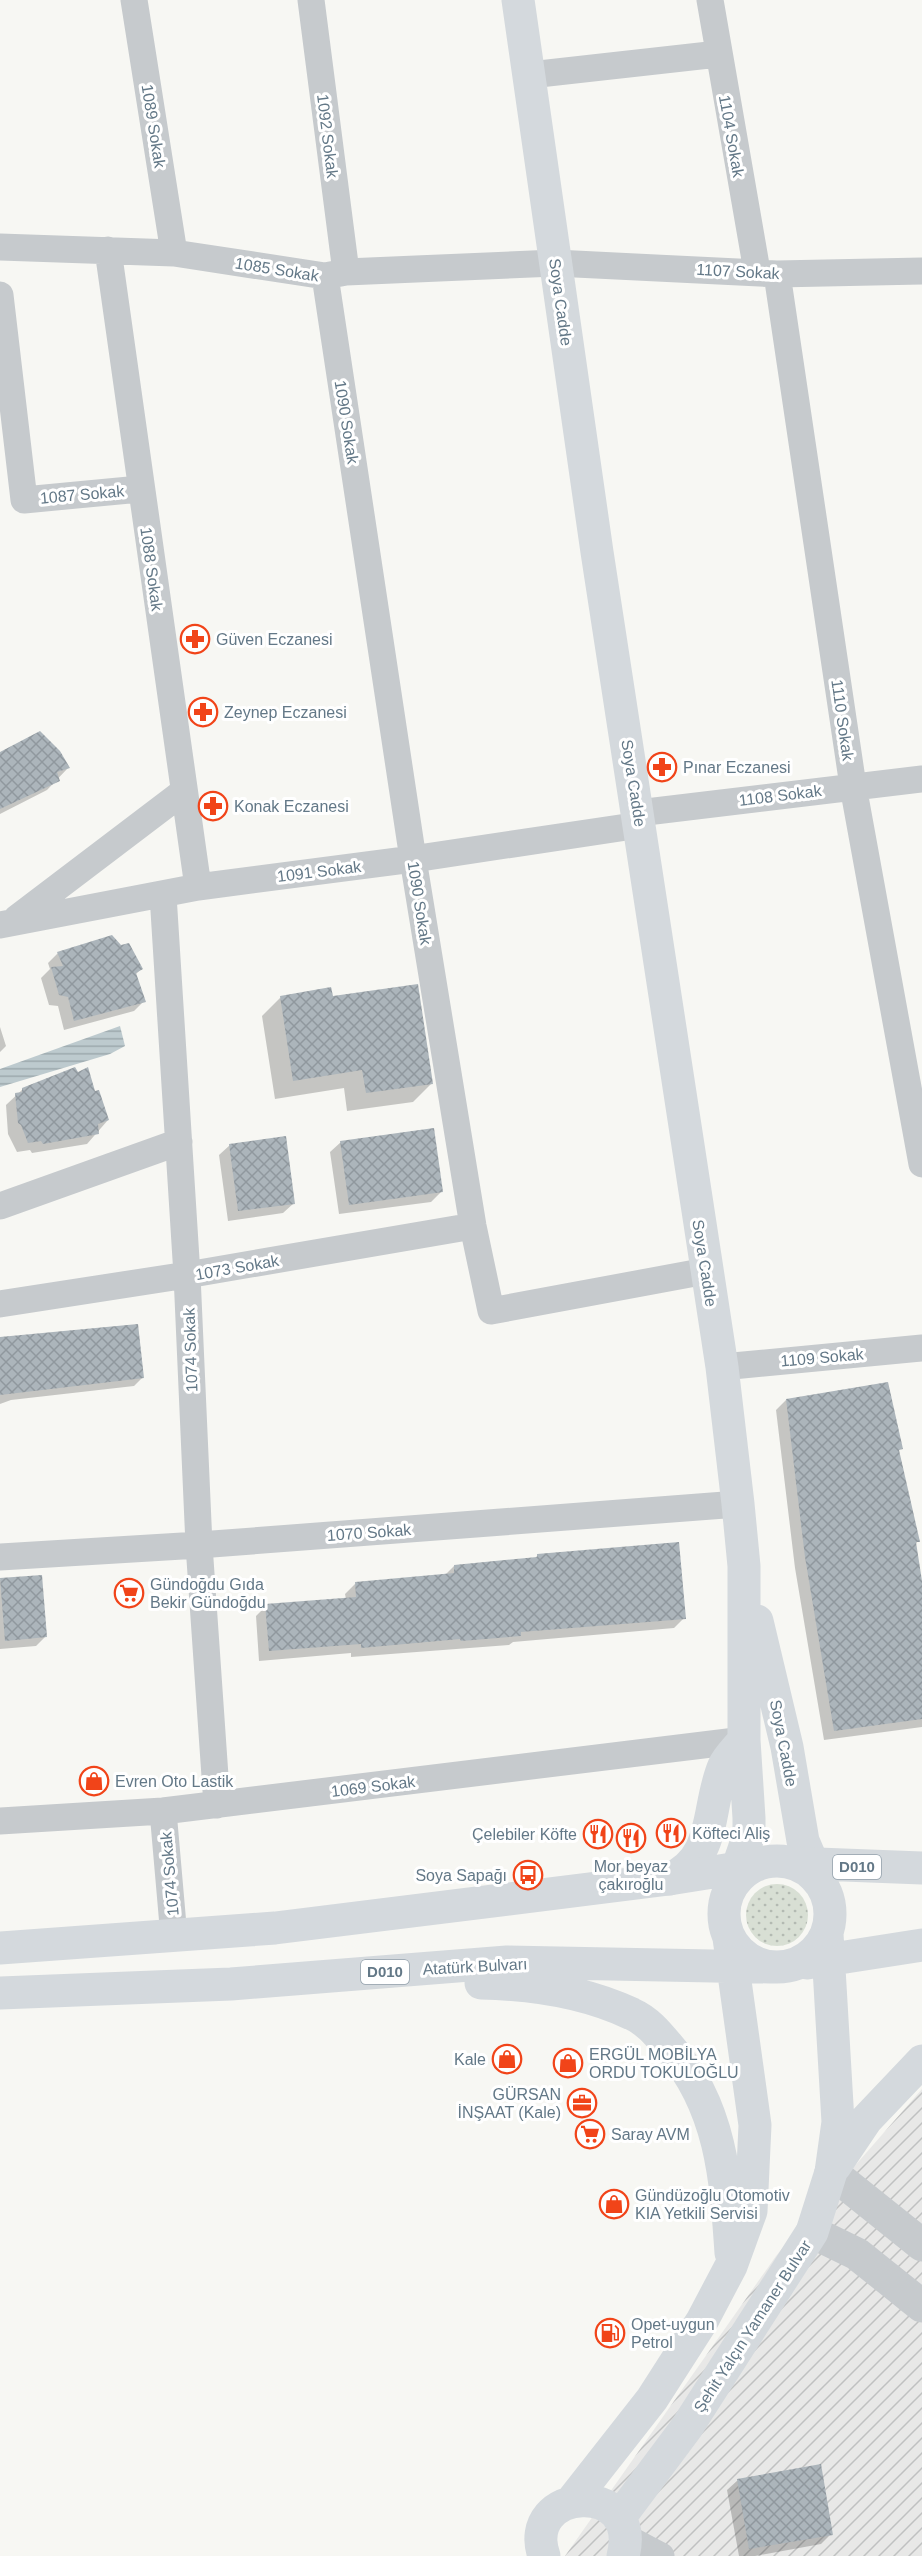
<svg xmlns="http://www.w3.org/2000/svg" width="922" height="2556" viewBox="0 0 922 2556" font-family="Arial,sans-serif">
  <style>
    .industrial { fill: url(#industrial-furrows) }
    .grass { fill: url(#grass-dots) }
    .water { fill: url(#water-rules) }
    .shadow { fill: #0003 }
    .building { fill: url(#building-cross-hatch) }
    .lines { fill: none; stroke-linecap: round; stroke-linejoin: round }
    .minor { stroke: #c6cacd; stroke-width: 27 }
    .tertiary { stroke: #c6cacd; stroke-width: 33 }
    .secondary { stroke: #d4d9dd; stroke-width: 33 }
    .trunk { stroke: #d4d9dd; stroke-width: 33 }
    .labels { text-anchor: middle; stroke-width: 6; stroke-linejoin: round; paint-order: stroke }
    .shield { fill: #fff; stroke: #92a0ab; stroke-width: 1.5 }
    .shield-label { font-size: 15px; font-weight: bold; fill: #637887 }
    .street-label { font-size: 16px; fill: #637887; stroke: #fff }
    .poi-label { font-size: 16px; fill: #637887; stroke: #fff; text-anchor: start }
  </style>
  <defs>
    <pattern id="industrial-furrows" width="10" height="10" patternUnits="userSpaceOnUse" patternTransform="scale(1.5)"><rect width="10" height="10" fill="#e8e8e7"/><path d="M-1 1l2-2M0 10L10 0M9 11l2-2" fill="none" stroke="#c0c1c1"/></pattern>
    <pattern id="grass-dots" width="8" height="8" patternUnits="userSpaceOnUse" patternTransform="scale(1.5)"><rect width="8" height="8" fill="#d8dfd4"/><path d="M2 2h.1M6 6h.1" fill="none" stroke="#b3bab2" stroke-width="1.8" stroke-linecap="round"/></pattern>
    <pattern id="water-rules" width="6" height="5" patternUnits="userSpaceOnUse" patternTransform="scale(1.5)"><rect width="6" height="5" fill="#bdcace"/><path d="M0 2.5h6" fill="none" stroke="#9da9ad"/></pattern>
    <pattern id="building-cross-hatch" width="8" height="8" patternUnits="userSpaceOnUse" patternTransform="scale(1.5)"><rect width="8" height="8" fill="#acb5bb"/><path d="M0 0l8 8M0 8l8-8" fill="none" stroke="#90989e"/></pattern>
  </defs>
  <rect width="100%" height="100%" fill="#f7f7f3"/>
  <path class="industrial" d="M922,2089v467h-357l211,-300z"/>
  <path class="grass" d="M746 1915a31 31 0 1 1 62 0a31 31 0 1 1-62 0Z"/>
  <path class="water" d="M120,1026l5,20 -15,8 -110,33v-18z"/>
  <path class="shadow" d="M0,753l68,15 -21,22 -47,24z
    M120,947l21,22 -6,6 9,26 -10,10 -70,19 -6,-24 -9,-1 -8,-27 9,-9 -2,-6 10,-10z
    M281,997h50l101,86 -19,19 -66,9 -3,-23 -69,11 -13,-83z
    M0,1027l6,19 -6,6z
    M23,1089l85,31 -21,24 -55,9 -2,-3 -13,2 -9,-18 -2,-29z
    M341,1142l100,50 -10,10 -92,12 -9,-62z
    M230,1145l64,58 -11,10 -55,8 -9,-66z
    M0,1339l143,38 -9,9 -123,14 -11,4z
    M786,1400l115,48 -3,4 20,89 -3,4 7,46v136l-98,13 -29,-172 -19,-158z
    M537,1556l147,62 -10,10 -161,14 -4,3 -158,12v-4l-92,8 -3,-45 10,-10 80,-7 -1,-5 10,-10 90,-9 9,-9 80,-7z
    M41,1576l4,61 -9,9 -36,3v-69z
    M738,2480l93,54 -10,10 -66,12h-16l-12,-66z"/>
  <path class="building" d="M40,731l20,20 10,17 -13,4 3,9 -60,28v-57z
    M112,935l9,10 8,-2 14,26 -7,4 10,29 -72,19 -6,-24 -9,-2 -8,-28 12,-1 -6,-14z
    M418,984l15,100 -67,9 -4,-23 -69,11 -13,-85 51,-9 2,9z
    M75,1067l3,5 10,-5 7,24 4,-1 10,30 -11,4 1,10 -56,10 -2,-3 -13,2 -7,-18 -3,-2 -3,-30 7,-1v-4z
    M434,1128l9,64 -94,13 -9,-64z
    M286,1136l9,68 -57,7 -9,-67z
    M138,1324l6,54 -144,17v-58z
    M888,1382l15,67 -4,1 21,92h-4l6,39v138l-88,12 -29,-174 -19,-158z
    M679,1542l7,77 -165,13v4l-60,5 -1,-2 -99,9v-4l-92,7 -4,-47 91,-7 -1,-15 99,-9v-8l83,-8v-3z
    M42,1575l5,62 -42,4 -5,-63z
    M821,2464l12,71 -84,14 -12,-70z"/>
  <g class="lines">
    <path class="minor" d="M134,0l40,253
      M311,0l35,272
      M710,0l47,271
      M530,75l188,-21
      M0,247l174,6 151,23 21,-4 209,-9 222,11 145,-3
      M108,250l90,637
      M777,274l76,512 69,378
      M325,276l88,583 60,367 18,85 215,-40
      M0,295l24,205 116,-11
      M638,813l284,-34
      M163,895l24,380 12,270 18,260
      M17,918l166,-126
      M0,925l198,-38 215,-28 227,-34
      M0,1206l179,-64
      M0,1304l187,-29 286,-49
      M722,1367l200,-19
      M0,1557l199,-12 539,-41
      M163,1811l11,126
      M0,1821l163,-10 581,-71
      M625,2537l36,19"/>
    <path class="tertiary" d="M831,2172l91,73
      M812,2232l45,22 65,52"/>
    <path class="secondary" d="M518,0l79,552 125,815 16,137 6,62v174l5,78v17l-18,52
      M757,1621l30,126 16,94 18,42
      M669,1879c49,-21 37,-72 55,-113 4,-9 14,-18 20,-26"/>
    <path class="trunk" d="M724 1914a53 53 0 1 1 106 0a53 53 0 1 1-106 0Z
      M792,1863l130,5
      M0,1948l275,-20 394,-49 88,-14
      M807,1963l115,-18
      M481,1983c50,1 105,9 151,31 16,7 27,21 37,33 52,59 57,131 62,206
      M0,1993l231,-9 276,-22 263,5
      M835,2166l31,-46 56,-59
      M572,2501l80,-102 50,-78 29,-55 20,-55 4,-86 -26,-187
      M619,2518l68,-91 125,-195 19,-60 7,-50 -11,-188
      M544,2556c-24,-69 99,-78 79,0"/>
  </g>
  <defs>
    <g id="pharmacy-ring" transform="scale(1.5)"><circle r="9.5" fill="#fff" stroke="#f14419" stroke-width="1.5"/><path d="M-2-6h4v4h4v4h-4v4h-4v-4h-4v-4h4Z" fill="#f14419"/></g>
    <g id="supermarket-ring" transform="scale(1.5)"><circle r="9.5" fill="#fff" stroke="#f14419" stroke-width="1.5"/><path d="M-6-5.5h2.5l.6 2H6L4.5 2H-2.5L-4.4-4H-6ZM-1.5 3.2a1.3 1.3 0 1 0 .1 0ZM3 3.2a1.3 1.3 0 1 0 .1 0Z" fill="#f14419"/></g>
    <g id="shop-ring" transform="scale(1.5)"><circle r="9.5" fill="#fff" stroke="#f14419" stroke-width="1.5"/><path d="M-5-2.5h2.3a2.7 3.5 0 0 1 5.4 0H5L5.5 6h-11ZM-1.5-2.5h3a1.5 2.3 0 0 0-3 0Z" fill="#f14419"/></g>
    <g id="restaurant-ring" transform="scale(1.5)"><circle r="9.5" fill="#fff" stroke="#f14419" stroke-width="1.5"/><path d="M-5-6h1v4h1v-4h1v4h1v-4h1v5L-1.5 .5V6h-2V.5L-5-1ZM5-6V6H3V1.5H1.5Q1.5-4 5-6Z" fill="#f14419"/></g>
    <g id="bus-ring" transform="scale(1.5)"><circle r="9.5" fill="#fff" stroke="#f14419" stroke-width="1.5"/><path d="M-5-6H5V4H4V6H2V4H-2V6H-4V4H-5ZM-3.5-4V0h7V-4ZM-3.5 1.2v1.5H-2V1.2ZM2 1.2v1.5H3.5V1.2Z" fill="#f14419"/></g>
    <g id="office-ring" transform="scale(1.5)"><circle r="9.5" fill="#fff" stroke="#f14419" stroke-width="1.5"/><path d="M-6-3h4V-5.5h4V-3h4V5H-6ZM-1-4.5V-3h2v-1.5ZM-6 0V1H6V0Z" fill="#f14419"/></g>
    <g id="fuel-ring" transform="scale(1.5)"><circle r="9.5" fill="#fff" stroke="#f14419" stroke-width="1.5"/><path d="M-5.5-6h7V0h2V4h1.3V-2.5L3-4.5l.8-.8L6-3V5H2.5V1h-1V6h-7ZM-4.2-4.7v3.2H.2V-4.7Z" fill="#f14419"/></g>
  </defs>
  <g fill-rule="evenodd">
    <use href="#pharmacy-ring" x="195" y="639"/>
    <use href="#pharmacy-ring" x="203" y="712"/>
    <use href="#pharmacy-ring" x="662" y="767"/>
    <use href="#pharmacy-ring" x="213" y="806"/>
    <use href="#supermarket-ring" x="129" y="1593"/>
    <use href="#shop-ring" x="94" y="1781"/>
    <use href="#restaurant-ring" x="671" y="1833"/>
    <use href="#restaurant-ring" x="598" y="1834"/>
    <use href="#restaurant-ring" x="631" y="1838"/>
    <use href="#bus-ring" x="528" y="1875"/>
    <use href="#shop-ring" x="507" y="2059"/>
    <use href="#shop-ring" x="568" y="2063"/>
    <use href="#office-ring" x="582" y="2103"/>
    <use href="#supermarket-ring" x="590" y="2134"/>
    <use href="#shop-ring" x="614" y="2204"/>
    <use href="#fuel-ring" x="610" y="2333"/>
  </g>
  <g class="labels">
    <g class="shield">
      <rect x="833" y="1855" width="48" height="24" rx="4.5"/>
      <rect x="361" y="1960" width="48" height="24" rx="4.5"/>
    </g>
    <g class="shield-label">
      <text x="857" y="1872">D010</text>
      <text x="385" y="1977">D010</text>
    </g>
    <g class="street-label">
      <text transform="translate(154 126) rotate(81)" y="6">1089 Sokak</text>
      <text transform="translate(328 136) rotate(83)" y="6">1092 Sokak</text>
      <text transform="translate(732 136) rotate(80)" y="6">1104 Sokak</text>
      <text transform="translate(277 269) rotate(9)" y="6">1085 Sokak</text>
      <text transform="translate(738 271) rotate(3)" y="6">1107 Sokak</text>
      <text transform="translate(561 302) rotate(82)" y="6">Soya Cadde</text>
      <text transform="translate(347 422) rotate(81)" y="6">1090 Sokak</text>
      <text transform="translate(82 494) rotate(-5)" y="6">1087 Sokak</text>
      <text transform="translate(152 569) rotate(82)" y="6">1088 Sokak</text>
      <text transform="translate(843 720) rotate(82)" y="6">1110 Sokak</text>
      <text transform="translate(634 783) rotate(81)" y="6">Soya Cadde</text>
      <text transform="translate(780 795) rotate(-7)" y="6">1108 Sokak</text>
      <text transform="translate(319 871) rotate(-7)" y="6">1091 Sokak</text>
      <text transform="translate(420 903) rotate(81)" y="6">1090 Sokak</text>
      <text transform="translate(705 1263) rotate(81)" y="6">Soya Cadde</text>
      <text transform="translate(237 1267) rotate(-10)" y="6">1073 Sokak</text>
      <text transform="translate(190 1350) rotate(-92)" y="6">1074 Sokak</text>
      <text transform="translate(822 1357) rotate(-5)" y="6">1109 Sokak</text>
      <text transform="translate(369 1532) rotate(-4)" y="6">1070 Sokak</text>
      <text transform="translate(784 1743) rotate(79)" y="6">Soya Cadde</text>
      <text transform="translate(373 1786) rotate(-7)" y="6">1069 Sokak</text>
      <text transform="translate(169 1874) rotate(-95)" y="6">1074 Sokak</text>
      <text transform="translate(475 1966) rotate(-3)" y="6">Atatürk Bulvarı</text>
      <text transform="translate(752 2326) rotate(-57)" y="6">Şehit Yalçın Yamaner Bulvar</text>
    </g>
    <g class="poi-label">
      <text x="216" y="645">Güven Eczanesi</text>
      <text x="224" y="718">Zeynep Eczanesi</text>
      <text x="683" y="773">Pınar Eczanesi</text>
      <text x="234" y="812">Konak Eczanesi</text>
      <text x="150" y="1590">Gündoğdu Gıda<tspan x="150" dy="18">Bekir Gündoğdu</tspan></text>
      <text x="115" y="1787">Evren Oto Lastik</text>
      <text x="692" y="1839">Köfteci Aliş</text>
      <text x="577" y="1840" text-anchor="end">Çelebiler Köfte</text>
      <text x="631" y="1872" text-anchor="middle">Mor beyaz<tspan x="631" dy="18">çakıroğlu</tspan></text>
      <text x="507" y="1881" text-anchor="end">Soya Sapağı</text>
      <text x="589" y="2060">ERGÜL MOBİLYA<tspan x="589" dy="18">ORDU TOKULOĞLU</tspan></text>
      <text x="486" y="2065" text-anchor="end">Kale</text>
      <text x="561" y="2100" text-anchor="end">GÜRSAN<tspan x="561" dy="18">İNŞAAT (Kale)</tspan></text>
      <text x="611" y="2140">Saray AVM</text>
      <text x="635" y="2201">Gündüzoğlu Otomotiv<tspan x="635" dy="18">KIA Yetkili Servisi</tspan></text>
      <text x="631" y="2330">Opet-uygun<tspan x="631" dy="18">Petrol</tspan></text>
    </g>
  </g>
</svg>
